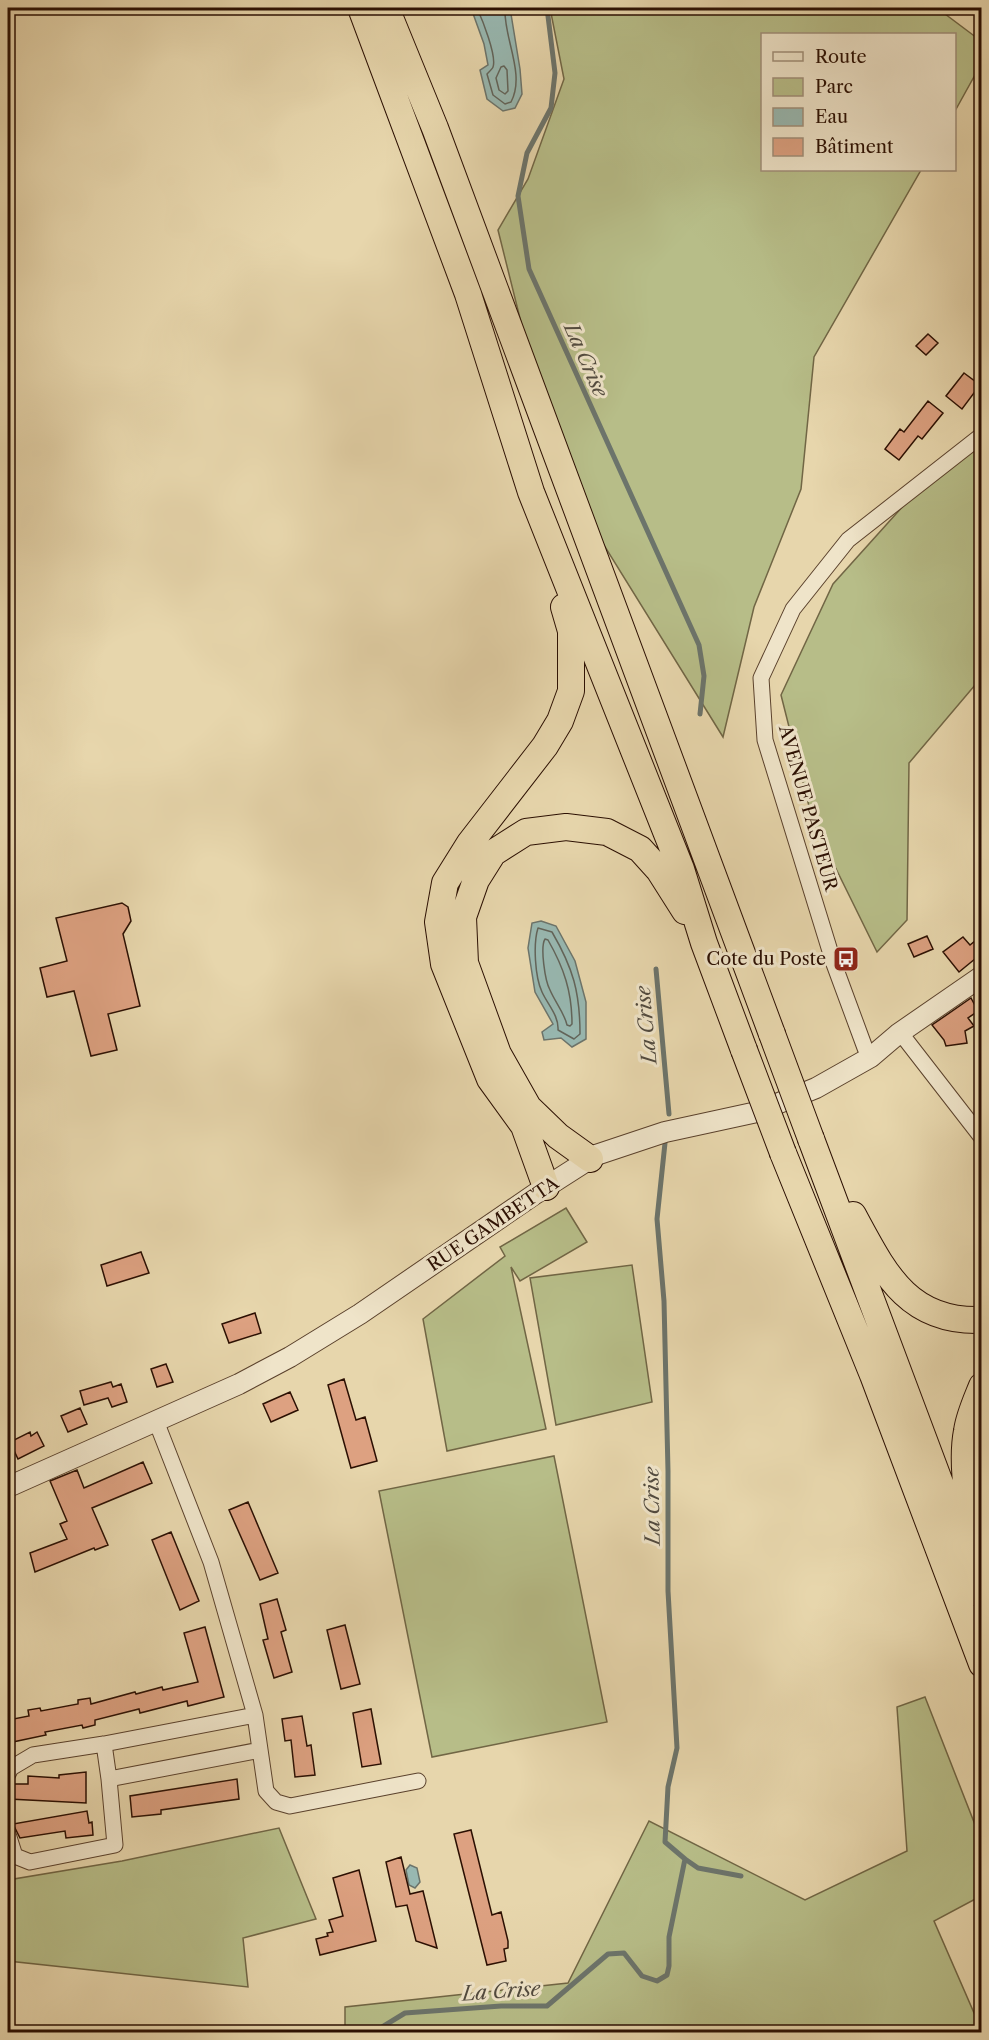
<svg xmlns="http://www.w3.org/2000/svg" width="989" height="2040" viewBox="0 0 989 2040" font-family="'Libre Caslon Text',serif">
  <style>
    .green { fill: #b7bd88; stroke: #716645; stroke-width: 1.5 }
    .water { fill: #98b8b1; stroke: #6c746b; stroke-width: 1.5 }
    .lines { fill: none; stroke-linecap: round; stroke-linejoin: round }
    .shore { stroke: #62645a; stroke-width: 1.5 }
    .stream { stroke: #6c746b; stroke-width: 5 }
    .building { fill: #dda181; stroke: #2b0f02; stroke-width: 1.5 }
    .minor-casing { stroke: #5a412c; stroke-width: 17 }
    .tertiary-casing { stroke: #5a412c; stroke-width: 22 }
    .trunk-casing { stroke: #2b0f02; stroke-width: 28 }
    .minor { stroke: #efe4c9; stroke-width: 15 }
    .tertiary { stroke: #efe4c9; stroke-width: 20 }
    .trunk { stroke: #e7d6ac; stroke-width: 26 }
    .trunk-bridge-casing { stroke: #2b0f02; stroke-width: 28; stroke-linecap: butt }
    .trunk-bridge { stroke: #e7d6ac; stroke-width: 26 }
    .labels { text-anchor: middle; stroke-width: 6; stroke-linejoin: round; paint-order: stroke }
    .street-label { font-size: 18px; fill: #2b0f02; stroke: #efe4c9 }
    .poi-label { font-size: 18px; fill: #2b0f02; stroke: #efe4c9; text-anchor: end }
    .water-label { font-size: 20px; font-style: italic; fill: #514a3f; stroke: #efe4c9 }
  </style>
  <rect width="100%" height="100%" fill="#e7d6ac"/>
  <filter id="stains"><feTurbulence type="fractalNoise" baseFrequency=".00333" numOctaves="4"/><feColorMatrix values="0 0 0 0 .2 0 0 0 0 .09 0 0 0 0 .02 0 0 0 .5 -.17"/></filter>
  <radialGradient id="worn" r=".72"><stop offset=".6" stop-color="#630" stop-opacity="0"/><stop offset="1" stop-color="#630" stop-opacity=".3"/></radialGradient>
  <path class="green" d="M550,8h387l44,33v23l-26,47 -1,-77h-192v136h159l-107,187 -13,132 -47,118 -31,130 -165,-266 -60,-241 30,-51 36,-100z
    M981,438v240l-72,85 -2,157 -30,32 -64,-130 -32,-127 52,-111 98,-109z
    M566,1208l21,34 -67,39 -9,-14 35,162 -99,22 -24,-132 82,-63 -5,-9z
    M632,1265l20,137 -96,23 -26,-147z
    M554,1456l53,266 -175,35 -53,-266z
    M925,1697l56,143v56l-47,25 47,108v3h-636v-25l223,-24 81,-162 156,79 102,-49 -10,-144z
    M279,1828l37,91 -73,19 5,49 -240,-26v-81l114,-19z"/>
  <path class="water" d="M471,8h39l10,61 2,25 -7,14 -12,3 -16,-12 -7,-29 8,-5 -4,-21z
    M541,921l15,5 19,35 11,41v37l-14,8 -11,-9 -17,2 -2,-8 11,-8 -18,-32 -7,-44 4,-25z
    M410,1865l7,3 3,14 -5,6 -6,-3 -3,-15z"/>
  <g class="lines">
    <path class="shore" d="M477,8c5,11 20,48 16,59 0,1 -5,6 -6,7l6,21 12,9 6,-2c15,-28 -8,-65 -6,-94
      M504,66l3,4 1,21 -3,3 -6,-4 -3,-12 5,-11z
      M538,928l14,4c21,36 28,60 28,102l-6,5 -16,-9c1,-14 -10,-25 -16,-38 -7,-15 -9,-48 -4,-64z
      M545,939l3,1c16,28 24,52 24,84l-2,2 -3,-1c-3,-13 -12,-23 -17,-35 -5,-9 -10,-43 -5,-51z"/>
    <path class="stream" d="M547,8l8,65 -4,35 -24,45 -9,43 11,73 170,376 5,31 -4,38
      M656,969l13,145
      M685,1859l13,9 43,8
      M374,2032l31,-19 96,-7h46l61,-52 16,-1 18,23 15,5 10,-6 2,-9v-29l16,-78 -20,-17 3,-55 9,-39 -9,-157v-120l-4,-170 -7,-82 8,-76"/>
  </g>
  <path class="building" d="M928,334l10,9 -12,12 -10,-9z
    M964,373l16,12 -18,24 -16,-13z
    M928,401l15,12 -21,26 -4,-3 -19,24 -14,-11 15,-20 4,3z
    M122,903l6,4 3,14 -8,13 17,72 -32,8 9,36 -26,6 -17,-65 -27,6 -7,-29 27,-7 -11,-43z
    M927,936l6,13 -19,8 -6,-13z
    M981,936v18l-22,18 -16,-20 20,-15 7,8z
    M971,998l7,13 -10,7 6,8 -9,5 2,12 -21,3 -2,-6 -12,-15z
    M141,1252l8,21 -42,13 -6,-21z
    M255,1313l6,20 -32,10 -7,-19z
    M166,1364l7,18 -16,5 -6,-18z
    M344,1379l12,41 9,-3 12,44 -26,7 -23,-83z
    M111,1382l2,5 8,-3 6,18 -15,5 -4,-9 -24,7 -4,-14z
    M290,1392l8,18 -27,12 -8,-18z
    M80,1408l7,16 -19,8 -7,-16z
    M30,1432l1,4 6,-4 7,14 -26,13 -8,-17z
    M143,1462l9,21 -60,25 16,37 -13,5 -1,-2 -59,24 -5,-19 37,-14 -7,-15 7,-3 -17,-40 27,-11 7,18z
    M248,1502l30,71 -18,7 -31,-70z
    M171,1532l28,69 -19,9 -28,-70z
    M277,1599l9,31 -5,2 11,40 -18,6 -11,-38 5,-1 -8,-35z
    M345,1625l15,59 -19,5 -14,-59z
    M205,1627l19,70 -36,9 -1,-5 -47,12 -1,-4 -44,11v5l-12,3 -1,-3 -37,7 1,3 -38,8v-23l21,-4 -1,-6 12,-2 1,3 37,-7v-4l12,-2 1,6 44,-12 1,2 26,-7 1,3 35,-8 -14,-49z
    M371,1709l10,55 -19,3 -9,-54z
    M302,1716l5,30 4,-1 4,30 -20,2 -4,-37 -6,1 -3,-22z
    M86,1772v31l-77,-4v-15h19v-8l31,2v-3z
    M237,1779l2,20 -78,11v4l-29,3 -2,-21z
    M87,1811l2,12 3,-1 1,13 -27,3 -1,-7 -45,7 -7,-14z
    M471,1830l21,85 9,-3 7,29v7l-4,1 2,12 -19,4 -33,-131z
    M401,1857l9,37 13,-3 14,57 -21,-7 -9,-36 -11,2 -10,-45z
    M359,1870l17,71 -56,14 -4,-16 12,-3 -1,-3 6,-1 -4,-12 14,-4 -10,-38z"/>
  <g class="lines">
    <g class="minor-casing">
      <path id="minor" d="M898,1034l8,6 76,98
        M871,1057l-6,-9 -31,-84 -69,-224 -4,-62 32,-69 55,-69 134,-105
        M156,1421l55,141 44,153 11,76 10,11 14,4 128,-25
        M8,1774l3,-6 22,-13 71,-11 151,-29
        M109,1779l151,-29
        M8,1834l7,22 15,6 85,-17 -6,-66 -5,-35"/>
    </g>
    <g class="tertiary-casing">
      <path id="tertiary" d="M8,1487l231,-103 51,-27 70,-43 175,-120 61,-39 69,-23 92,-20 59,-24 55,-31 27,-23 84,-58"/>
    </g>
    <g class="trunk-casing">
      <path id="trunk" d="M361,8l107,286 63,198 150,377 23,74 40,107
        M386,8l49,120 337,906
        M811,1139l171,456
        M783,1153l90,222 109,289
        M590,1159l-32,-23 -30,-29 -30,-53 -33,-91 -2,-46 13,-37 17,-27 33,-21 40,-5 41,5 33,17 19,21 26,41
        M546,1187l-22,-61 -34,-47 -46,-115 -6,-42 7,-39 25,-40 75,-97 15,-25 11,-30v-60l-7,-24
        M853,1215c31,57 54,108 129,105
        M975,1551c-4,-37 -15,-84 -8,-120 2,-15 9,-30 15,-45"/>
    </g>
    <use href="#minor" class="minor"/>
    <use href="#tertiary" class="tertiary"/>
    <use href="#trunk" class="trunk"/>
    <g class="trunk-bridge-casing">
      <path id="trunk-bridge" d="M772,1034l39,105
        M744,1050l39,103"/>
    </g>
    <use href="#trunk-bridge" class="trunk-bridge"/>
  </g>
  <defs>
    <g id="bus-square" transform="scale(1.35)"><rect x="-9" y="-9" width="18" height="18" rx="4" fill="#8f2418" stroke="#efe4c9"/><path d="M-5-6H5V4H4V6H2V4H-2V6H-4V4H-5ZM-3.5-4V0h7V-4ZM-3.5 1.2v1.5H-2V1.2ZM2 1.2v1.5H3.5V1.2Z" fill="#fff"/></g>
  </defs>
  <g fill-rule="evenodd">
    <use href="#bus-square" x="846" y="959"/>
  </g>
  <g class="labels">
    <g class="street-label">
      <text transform="translate(808 808) rotate(74)" y="6">AVENUE PASTEUR</text>
      <text transform="translate(493 1224) rotate(-34)" y="6">RUE GAMBETTA</text>
    </g>
    <g class="poi-label">
      <text x="826" y="965">Cote du Poste</text>
    </g>
    <g class="water-label">
      <text transform="translate(586 360) rotate(66)" y="7">La Crise</text>
      <text transform="translate(646 1025) rotate(-95)" y="7">La Crise</text>
      <text transform="translate(652 1506) rotate(-91)" y="7">La Crise</text>
      <text transform="translate(501 1991) rotate(-4)" y="7">La Crise</text>
    </g>
  </g>
  <rect width="989" height="2040" fill="none" stroke="#e7d6ac" stroke-width="30"/>
  <rect x="9" y="9" width="971" height="2022" fill="none" stroke="#2b0f02" stroke-width="3"/>
  <rect x="15" y="15" width="959" height="2010" fill="none" stroke="#2b0f02" stroke-width="1.5"/>
  <rect x="761" y="33" width="195" height="138" fill="#efe4c9" stroke="#a18f79" stroke-width="1.5"/>
  <rect x="773" y="52" width="30" height="9" fill="#efe4c9" stroke="#a18f79" stroke-width="1.5"/>
  <text x="815" y="63" font-size="18" fill="#2b0f02">Route</text>
  <rect x="773" y="78" width="30" height="18" fill="#b7bd88" stroke="#a18f79" stroke-width="1.5"/>
  <text x="815" y="93" font-size="18" fill="#2b0f02">Parc</text>
  <rect x="773" y="108" width="30" height="18" fill="#98b8b1" stroke="#a18f79" stroke-width="1.5"/>
  <text x="815" y="123" font-size="18" fill="#2b0f02">Eau</text>
  <rect x="773" y="138" width="30" height="18" fill="#dda181" stroke="#a18f79" stroke-width="1.5"/>
  <text x="815" y="153" font-size="18" fill="#2b0f02">Bâtiment</text>
  <rect width="100%" height="100%" filter="url(#stains)"/>
  <rect width="100%" height="100%" fill="url(#worn)"/>
</svg>
